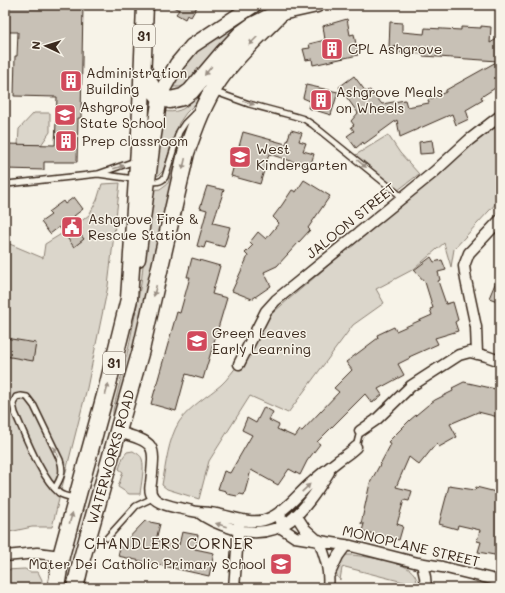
<svg xmlns="http://www.w3.org/2000/svg" width="505" height="593" viewBox="0 0 505 593" font-family="Mali,sans-serif">
  <style>
    .green { fill: #dbd6cb; stroke: #8b8074 }
    .lines { fill: none; stroke-linecap: round; stroke-linejoin: round }
    .stream { stroke: #84786c; stroke-width: 3.5 }
    .building { fill: #c8c1b6; stroke: #3b2a1e }
    .lane-casing { stroke: #3b2a1e; stroke-width: 8 }
    .street-casing { stroke: #3b2a1e; stroke-width: 13 }
    .secondary-casing { stroke: #3b2a1e; stroke-width: 17 }
    .primary-casing { stroke: #3b2a1e; stroke-width: 19 }
    .lane { stroke: #f7f3e8; stroke-width: 5 }
    .street { stroke: #f7f3e8; stroke-width: 10 }
    .secondary { stroke: #f7f3e8; stroke-width: 14 }
    .primary { stroke: #f7f3e8; stroke-width: 16 }
    .oneway { fill: #998e83 }
    .labels { text-anchor: middle; stroke-width: 3; stroke-linejoin: round; paint-order: stroke }
    .shield { fill: #f7f3e8; stroke: #73665b; stroke-width: 1 }
    .shield-label { font-size: 13px; font-weight: bold; fill: #3b2a1e }
    .poi-label { font-size: 14px; fill: #3b2a1e; stroke: #f7f3e8; text-anchor: start }
    .street-label { font-size: 14px; fill: #3b2a1e; stroke: #f7f3e8 }
    .neighbourhood-label { font-size: 15px; letter-spacing: 1px; fill: #3b2a1e; stroke: #f7f3e8 }
  </style>
  <rect width="100%" height="100%" fill="#f7f3e8"/>
  <filter id="ink" filterUnits="userSpaceOnUse"><feTurbulence type="fractalNoise" baseFrequency=".025" numOctaves="2"/><feDisplacementMap in="SourceGraphic" scale="8" xChannelSelector="R" yChannelSelector="G"/><feConvolveMatrix kernelMatrix="1 2 1 2 8 2 1 2 1" color-interpolation-filters="sRGB"/></filter>
  <g filter="url(#ink)">
    <path class="green" d="M269,5h6l-26,15 -64,65 -5,2h-10l10,-17 13,-16 9,-7 44,-29z
      M209,82l-10,18 -13,13 -7,10 -16,48 -4,4 -4,1 8,-65c26,5 31,-16 46,-29z
      M34,113h16v19l-9,13h-23l1,-16z
      M500,124v75l-46,50 -3,18 -7,-24 -30,26 -38,20 8,14 -31,22 -65,88 -38,-17 -41,65 -10,38 -32,-10 -5,-4c4,-21 6,-45 17,-63 10,-15 29,-26 42,-37 7,-6 12,-15 18,-21h4l26,-48 192,-163z
      M388,135l12,18 19,21 -22,17 -43,-35z
      M182,138l-43,193 -26,90v-11l16,-64 12,-62 10,-94 9,-1 8,-6z
      M120,183l-12,103 -21,102 -35,139h-20l-27,6v-291l38,16 2,-14 18,-11 2,3 2,-1 8,11 9,-7 -6,-7 4,-3 -3,-6 10,-8 8,-15 5,-16z
      M133,451c3,2 8,4 9,8 3,8 -1,26 -2,35h-11l-11,-7 5,-15 -4,-3 4,-12 4,-5z
      M346,555h6c15,2 54,6 62,19 3,4 3,9 3,13l-2,1 -4,-4 -66,-17 -3,1 -2,12c-8,-8 -2,-19 6,-25z
      M25,569l5,3h8l4,8 -1,8h-36v-18z"/>
    <g class="lines">
      <path class="stream" d="M5,529v17"/>
    </g>
    <path class="building" d="M5,5h78l-2,113h-3l-1,44h-33v8l-39,-1v-25l50,1 2,-48 -43,-1 1,-40h2l1,-24h-13z
      M169,5h29l-7,12 -4,-2 -2,4 -9,-5 3,-4z
      M347,19l3,16 4,-1 4,21 -45,10 -1,-6 -6,1 -3,-11 7,-1 -1,-4 16,-4 -2,-14z
      M390,22l12,1v9l22,2 1,-6 36,2v-3l20,1v-2l10,1 -1,16 10,-6v48l-19,12 2,3 -17,10 3,9 -13,6 -4,-11 -52,23 -3,-17 -33,24 -1,-2 -7,6 -9,-12 7,-5 -3,-4 3,-2 -3,-4 7,-8 -19,-26 15,-11 12,16 4,-2 12,14 23,-4 2,7 22,-4 -1,-3 18,-8v-2l52,-29 -75,-5v-2l-34,-2 9,-6 -9,2z
      M306,85l32,7 -7,23 -23,-7 2,-7 -7,-3z
      M291,130l11,3 -3,8 7,2 -3,8 11,3 -4,13 -41,-13 -9,30 -29,-8 12,-44 43,12z
      M432,140l2,13 -14,1 -1,-12z
      M304,180l26,16 -22,32 2,2 -33,36 -13,6 7,14 -19,13 -20,-8 16,-35 -3,-3 8,-8 -3,-3 8,-10 8,7 13,-16 -6,-6 9,-12 10,-15 4,2z
      M207,186l17,4 -11,33 17,4 -6,20 -18,-5 -2,6 -7,-2 10,-36 -7,-2z
      M74,197l9,12 -9,7 8,13 -4,3 6,7 -10,8 -15,-20 -9,7 -9,-12 10,-7 -3,-3 15,-11 2,3z
      M431,257l3,5 8,-2 4,10 -8,2 2,8 -2,1 8,23 7,-2 5,18 -3,2 3,9 -23,7 3,6 -29,13 1,1 -12,6 6,11 -26,14 4,6 -10,8 -7,-9 -48,48 3,2 -13,17 -7,14 -11,-6 -11,16 -27,-15 -7,25 -4,-1 -3,2 -10,-2 -1,-3 -8,-2 6,-18 6,2 22,-38 -10,-5 5,-12 9,5 8,-16 9,5 -4,8 10,5 -2,4 18,8 5,-7 2,1 37,-39 -5,-4 18,-18 -6,-8 32,-24 -1,-3 17,-8 2,4 36,-16 -2,-6 3,-1 -8,-26 -11,-12z
      M192,258l28,8 -8,28 15,4 -24,81 -17,-5 -10,37 -25,-7 26,-92 3,1 10,-36h-3z
      M500,272v30l-11,-4z
      M5,338l31,5 -3,18 -28,-5z
      M464,382l36,8v21l-2,6 -20,-5 -28,12 7,13 -18,10 -3,-3 -17,21 -10,-8 -13,30 16,4 -3,10 -5,-1 -7,24 6,2 -4,14 -37,-9 2,-7h-3l9,-41 21,-39 -3,-2 22,-22 18,-15 7,-5 18,-9 -1,-3z
      M449,486l26,4 1,-3 24,6v63l-22,-4 3,-10 -4,-1 3,-11 -22,-5 -1,4 -18,-5z
      M145,521l15,3 -4,16 23,5 3,-13 16,3 -3,14 19,4 -5,23 -91,-20 2,-9z"/>
    <g class="lines">
      <g class="lane-casing">
        <path id="lane" d="M213,91l36,13 45,12 10,3 9,6 89,72
          M98,174l36,5
          M148,181c7,1 13,2 17,-4l14,-45 6,-9 11,-11
          M7,184l91,-10 37,-13
          M356,447l4,-16
          M55,488c6,-10 9,-16 5,-28l-26,-54 -7,-9 -6,-1 -5,1 -3,7 2,9c10,22 26,65 44,80 4,3 10,4 15,5
          M107,538l29,-32 17,-8"/>
      </g>
      <g class="street-casing">
        <path id="street" d="M477,354l-1,-27 -10,-47 -2,-14 5,-13 31,-33
          M239,364l27,-53 10,-11 158,-128 35,-32 31,-24
          M360,431l16,-11 35,-34 48,-31 11,-3 16,4 14,5
          M118,432c39,11 37,12 33,51 -1,4 -1,10 2,14 6,9 29,11 39,14 8,2 16,1 24,3 18,3 38,13 56,3 16,-8 26,-23 39,-34 9,-8 19,-16 28,-23 6,-4 12,-8 17,-13
          M281,511l-1,16 15,10 56,9 67,17 24,4 58,14
          M198,512c11,9 22,13 36,17 50,14 71,-20 95,-57
          M296,515l9,14 11,10
          M319,540c6,17 11,29 9,48
          M5,556l32,-3 24,3
          M422,564l3,13 1,11
          M329,575l9,-19 8,-11
          M234,588l5,-64"/>
      </g>
      <g class="secondary-casing">
        <path id="secondary" d="M281,13l36,-8
          M138,259l15,-118 6,-38 4,-14 14,-25 15,-18 62,-41"/>
      </g>
      <g class="primary-casing">
        <path id="primary" d="M144,71l8,17 6,7 12,5 13,-3 8,-6 33,-39 17,-18 11,-8 20,-10
          M56,588l5,-32 46,-168 22,-89 11,-166 5,-128
          M75,588l7,-30 59,-208 45,-197c9,-26 18,-51 33,-73 19,-28 47,-50 69,-75"/>
      </g>
      <use href="#lane" class="lane"/>
      <use href="#street" class="street"/>
      <use href="#secondary" class="secondary"/>
      <use href="#primary" class="primary"/>
    </g>
    <defs><path id="oneway-solid" d="M-6-.8H1V-3.2L6.5 0L1 3.2V.8H-6Z"/></defs>
    <g class="oneway">
      <use href="#oneway-solid" transform="translate(253 41) rotate(135)"/>
      <use href="#oneway-solid" transform="translate(208 71) rotate(129)"/>
      <use href="#oneway-solid" transform="translate(249 103) rotate(17)"/>
      <use href="#oneway-solid" transform="translate(184 164) rotate(103)"/>
      <use href="#oneway-solid" transform="translate(362 164) rotate(39)"/>
      <use href="#oneway-solid" transform="translate(119 167) rotate(-17)"/>
      <use href="#oneway-solid" transform="translate(155 291) rotate(103)"/>
      <use href="#oneway-solid" transform="translate(107 389) rotate(-75)"/>
      <use href="#oneway-solid" transform="translate(56 452) rotate(-115)"/>
      <use href="#oneway-solid" transform="translate(306 488) rotate(-44)"/>
      <use href="#oneway-solid" transform="translate(71 518) rotate(-74)"/>
      <use href="#oneway-solid" transform="translate(221 525) rotate(-162)"/>
    </g>
  </g>
  <defs>
    <g id="building-square" transform="scale(1.15)"><rect x="-9" y="-9" width="18" height="18" rx="4" fill="#d1495b" stroke="#f7f3e8"/><path d="M-4-6H4V6H1V3H-1V6H-4ZM-2.5-4.3h1.7v1.8h-1.7ZM.8-4.3h1.7v1.8H.8ZM-2.5-1h1.7V.8h-1.7ZM.8-1h1.7V.8H.8Z" fill="#fff"/></g>
    <g id="school-square" transform="scale(1.15)"><rect x="-9" y="-9" width="18" height="18" rx="4" fill="#d1495b" stroke="#f7f3e8"/><path d="M0-5L7-2L0 1L-7-2ZM-4 1L0 2.5L4 1V4Q0 6-4 4Z" fill="#fff"/></g>
    <g id="civic-square" transform="scale(1.15)"><rect x="-9" y="-9" width="18" height="18" rx="4" fill="#d1495b" stroke="#f7f3e8"/><path d="M-.6-6.5H3V-4.5H.6V-3L4-1V1h2V6H-6V1h2V-1L-.6-3ZM-1.2 2.5V6h2.4V2.5Z" fill="#fff"/></g>
  </defs>
  <g fill-rule="evenodd">
    <use href="#building-square" x="332" y="49"/>
    <use href="#building-square" x="71" y="81"/>
    <use href="#building-square" x="321" y="100"/>
    <use href="#school-square" x="65" y="115"/>
    <use href="#building-square" x="66" y="141"/>
    <use href="#school-square" x="240" y="157"/>
    <use href="#civic-square" x="72" y="227"/>
    <use href="#school-square" x="197" y="341"/>
    <use href="#school-square" x="281" y="564"/>
  </g>
  <g class="labels">
    <g class="shield">
      <rect x="133" y="25" width="22" height="22" rx="3"/>
      <rect x="103" y="352" width="22" height="22" rx="3"/>
    </g>
    <g class="shield-label">
      <text x="144" y="41">31</text>
      <text x="114" y="368">31</text>
    </g>
    <g class="poi-label">
      <text x="348" y="54">CPL Ashgrove</text>
      <text x="86" y="78">Administration<tspan x="86" dy="16">Building</tspan></text>
      <text x="336" y="97">Ashgrove Meals<tspan x="336" dy="16">on Wheels</tspan></text>
      <text x="80" y="112">Ashgrove<tspan x="80" dy="16">State School</tspan></text>
      <text x="82" y="146">Prep classroom</text>
      <text x="256" y="154">West<tspan x="256" dy="16">Kindergarten</tspan></text>
      <text x="88" y="224">Ashgrove Fire &amp;<tspan x="88" dy="16">Rescue Station</tspan></text>
      <text x="212" y="338">Green Leaves<tspan x="212" dy="16">Early Learning</tspan></text>
      <text x="266" y="569" text-anchor="end">Mater Dei Catholic Primary School</text>
    </g>
    <g class="street-label">
      <text transform="translate(351 221) rotate(-39)" y="5">JALOON STREET</text>
      <text transform="translate(111 457) rotate(-74)" y="5">WATERWORKS ROAD</text>
      <text transform="translate(411 546) rotate(13)" y="5">MONOPLANE STREET</text>
    </g>
    <g class="neighbourhood-label">
      <text x="169" y="549">CHANDLERS CORNER</text>
    </g>
  </g>
  <rect width="505" height="593" fill="none" stroke="#f7f3e8" stroke-width="20"/>
  <rect x="10" y="10" width="485" height="573" fill="none" stroke="#3b2a1e" stroke-width="1.5" filter="url(#ink)"/>
  <g transform="translate(46 46) rotate(274)" stroke="#f7f3e8" stroke-width="3" paint-order="stroke">
  <path d="M0-3L7 15L0 10L-7 15Z" fill="#3b2a1e"/>
  <text y="-6" font-size="11" font-weight="bold" text-anchor="middle" fill="#3b2a1e">N</text>
  </g>
</svg>
